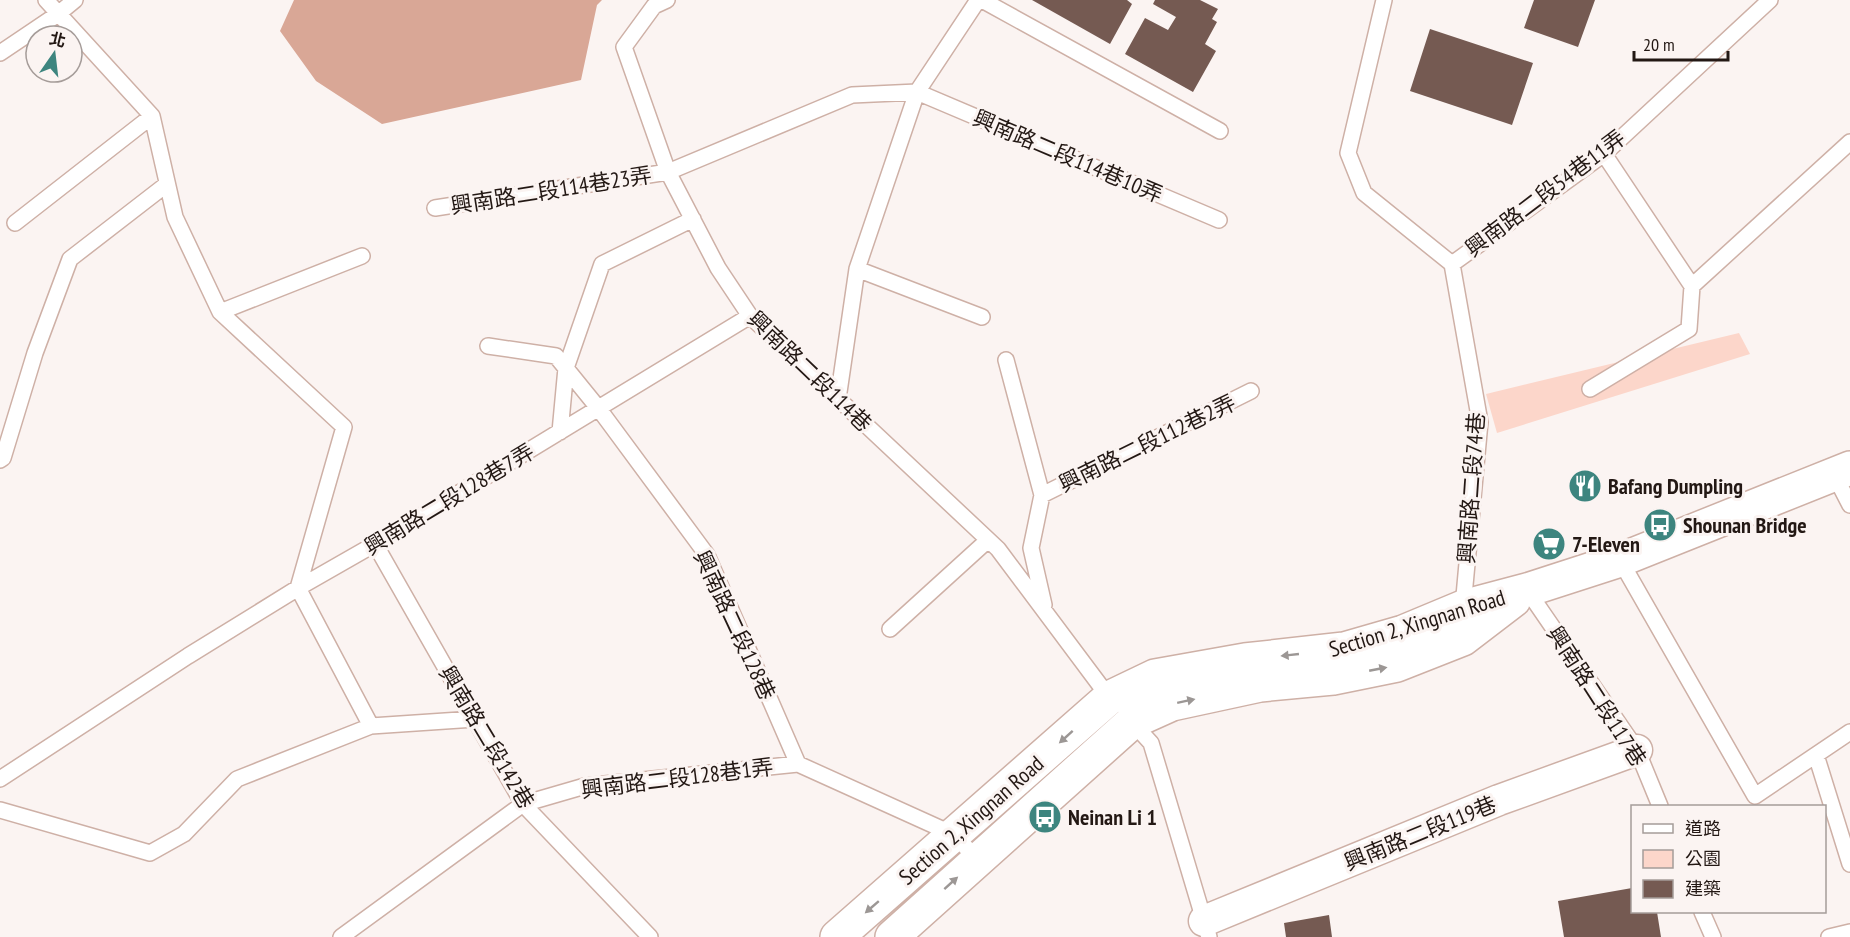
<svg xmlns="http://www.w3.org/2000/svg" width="1850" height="937" viewBox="0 0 1850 937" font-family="'PT Sans Narrow','Noto Sans TC',sans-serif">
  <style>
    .green { fill: #fcd6ca }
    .forest { fill: #d9a796 }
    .building { fill: #755a52 }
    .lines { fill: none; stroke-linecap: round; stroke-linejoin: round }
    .lane-casing { stroke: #ceb0a6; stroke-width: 18 }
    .street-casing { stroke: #ceb0a6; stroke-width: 33 }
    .secondary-casing { stroke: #ceb0a6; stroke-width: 36 }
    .lane { stroke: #fff; stroke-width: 15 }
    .street { stroke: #fff; stroke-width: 30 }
    .secondary { stroke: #fff; stroke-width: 33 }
    .oneway { fill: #9c9795 }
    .labels { text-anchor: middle; stroke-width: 6; stroke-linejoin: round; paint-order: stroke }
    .street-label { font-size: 22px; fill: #231814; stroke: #fbf4f2 }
    .poi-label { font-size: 22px; font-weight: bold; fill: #231814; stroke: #fbf4f2; text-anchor: start }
  </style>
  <rect width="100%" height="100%" fill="#fbf4f2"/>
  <path class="green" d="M1739,333l11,21 -253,79 -11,-39z"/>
  <path class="forest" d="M294,0h308l-5,5 -16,75 -199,44 -66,-43 -36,-50z"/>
  <path class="building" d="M1032,0h95l5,4 -22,40z
    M1155,0h45l18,9 -6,10 5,3 -12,22 11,7 -23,41 -68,-38 20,-36 23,12 8,-13 -23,-13z
    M1534,0h61l-17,47 -54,-19z
    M1430,29l103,34 -21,62 -102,-34z
    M1632,888v24h25l4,25h-97l-6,-36z
    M1329,915l3,22h-46l-2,-14z"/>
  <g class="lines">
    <g class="lane-casing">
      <path id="lane" d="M46,0l106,116 23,101 45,95 124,115 -46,161
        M667,0l-13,6 -30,41 44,125 50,96 32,48 248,233 113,151
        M982,0l238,131
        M1384,0l-36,153 16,40 88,71
        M0,53l58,-39 17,-14
        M1604,154l88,132
        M435,208l233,-36 184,-77 65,-3 61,-92
        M15,223l137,-107
        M1452,264l152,-110 166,-154
        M1452,264l28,158 -17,185
        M857,269l125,48
        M220,312l142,-56
        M488,346l68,10 43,53 108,146 91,209 157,71 22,25
        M1006,360l36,135 -11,53 13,57
        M1590,389l99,-60 3,-43 158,-144
        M838,399l19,-130 60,-177 302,128
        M560,432l6,-64 36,-104 91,-45
        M0,460l3,-2 32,-105 35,-94 97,-75
        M1834,474l16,31
        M1042,495l209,-104
        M375,544l148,260 127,133
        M1620,560l135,236 95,-64
        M298,588l73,138 104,-7
        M1527,590l110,160 23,56
        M890,629l98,-89
        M1130,720l21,23 58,194
        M1816,755l34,109
        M0,779l188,-123 110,-68 77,-44 375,-228
        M0,810l150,43 34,-19 53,-55 134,-53
        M1702,912l11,25
        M341,937l182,-133 62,-18 213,-22
        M1829,937l21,-5"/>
    </g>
    <g class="street-casing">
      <path id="street" d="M1204,921l295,-121 138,-50"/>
    </g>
    <g class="secondary-casing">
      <path id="secondary" d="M837,937l272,-239 46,-22 90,-16 99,-11 59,-17 60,-25 64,-17 93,-30 230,-92
        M892,937l240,-215 40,-18 88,-19 73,-7 64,-13 66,-26 51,-39"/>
    </g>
    <use href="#lane" class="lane"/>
    <use href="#street" class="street"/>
    <use href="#secondary" class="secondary"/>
  </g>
  <defs><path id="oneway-solid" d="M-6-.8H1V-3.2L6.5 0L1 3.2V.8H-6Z" transform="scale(1.5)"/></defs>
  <g class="oneway">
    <use href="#oneway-solid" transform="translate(1290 655) rotate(174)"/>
    <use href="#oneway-solid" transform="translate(1378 669) rotate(-11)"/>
    <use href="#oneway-solid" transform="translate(1186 701) rotate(-12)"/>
    <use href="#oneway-solid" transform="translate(1066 737) rotate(138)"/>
    <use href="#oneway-solid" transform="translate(951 883) rotate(-42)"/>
    <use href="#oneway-solid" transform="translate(872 907) rotate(139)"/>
  </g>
  <defs>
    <g id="restaurant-disc" transform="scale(1.725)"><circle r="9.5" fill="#3d857f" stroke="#fbf4f2"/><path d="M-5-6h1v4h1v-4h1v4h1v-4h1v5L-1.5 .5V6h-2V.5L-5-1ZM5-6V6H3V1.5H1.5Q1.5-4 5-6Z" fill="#fff"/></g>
    <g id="bus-disc" transform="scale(1.725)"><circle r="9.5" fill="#3d857f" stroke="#fbf4f2"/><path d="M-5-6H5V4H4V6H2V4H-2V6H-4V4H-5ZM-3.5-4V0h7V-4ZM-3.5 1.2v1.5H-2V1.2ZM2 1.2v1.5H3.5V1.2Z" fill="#fff"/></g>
    <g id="supermarket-disc" transform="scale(1.725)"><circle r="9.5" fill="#3d857f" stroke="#fbf4f2"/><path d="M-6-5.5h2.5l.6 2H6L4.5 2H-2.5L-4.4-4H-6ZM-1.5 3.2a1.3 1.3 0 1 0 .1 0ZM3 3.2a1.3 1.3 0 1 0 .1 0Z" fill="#fff"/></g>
  </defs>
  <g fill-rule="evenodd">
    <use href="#restaurant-disc" x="1585" y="486"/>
    <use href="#bus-disc" x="1660" y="525"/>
    <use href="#supermarket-disc" x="1549" y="544"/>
    <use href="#bus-disc" x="1045" y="817"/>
  </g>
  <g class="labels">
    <g class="street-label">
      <text transform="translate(1068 156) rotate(23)" y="8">興南路二段114巷10弄</text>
      <text transform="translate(551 190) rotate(-9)" y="8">興南路二段114巷23弄</text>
      <text transform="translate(1545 193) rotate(-37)" y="8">興南路二段54巷11弄</text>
      <text transform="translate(810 371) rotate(44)" y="8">興南路二段114巷</text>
      <text transform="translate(1147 443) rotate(-26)" y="8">興南路二段112巷2弄</text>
      <text transform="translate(1471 488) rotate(-86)" y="8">興南路二段74巷</text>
      <text transform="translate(449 499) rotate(-31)" y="8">興南路二段128巷7弄</text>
      <text transform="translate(1417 623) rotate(-17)" y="8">Section 2, Xingnan Road</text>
      <text transform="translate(735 625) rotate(65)" y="8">興南路二段128巷</text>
      <text transform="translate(1597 696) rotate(57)" y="8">興南路二段117巷</text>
      <text transform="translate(487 737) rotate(59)" y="8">興南路二段142巷</text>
      <text transform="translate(677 778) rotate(-7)" y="8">興南路二段128巷1弄</text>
      <text transform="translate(971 820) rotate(-41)" y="8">Section 2, Xingnan Road</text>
      <text transform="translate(1420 833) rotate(-22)" y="8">興南路二段119巷</text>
    </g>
    <g class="poi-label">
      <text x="1608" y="494">Bafang Dumpling</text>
      <text x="1683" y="533">Shounan Bridge</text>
      <text x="1572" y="552">7-Eleven</text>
      <text x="1068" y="825">Neinan Li 1</text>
    </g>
  </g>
  <rect x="1631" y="805" width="195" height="108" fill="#fbf4f2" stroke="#a59c99" stroke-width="1.5"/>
  <rect x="1643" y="824" width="30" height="9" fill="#ffffff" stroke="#a59c99" stroke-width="1.5"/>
  <text x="1685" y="835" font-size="18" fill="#231814">道路</text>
  <rect x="1643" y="850" width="30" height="18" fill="#fcd6ca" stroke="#a59c99" stroke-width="1.5"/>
  <text x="1685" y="865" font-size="18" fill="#231814">公園</text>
  <rect x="1643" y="880" width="30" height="18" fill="#755a52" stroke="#a59c99" stroke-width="1.5"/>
  <text x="1685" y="895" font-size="18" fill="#231814">建築</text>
  <g transform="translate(54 54) rotate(14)"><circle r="28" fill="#fbf4f2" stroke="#a59c99" stroke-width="1.5"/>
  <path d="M0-4.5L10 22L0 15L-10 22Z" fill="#3d857f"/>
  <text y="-9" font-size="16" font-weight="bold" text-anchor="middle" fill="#231814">北</text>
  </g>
  <path d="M1634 51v9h94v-9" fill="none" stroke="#231814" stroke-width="3"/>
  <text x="1643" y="51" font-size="18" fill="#231814" stroke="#fbf4f2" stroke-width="4.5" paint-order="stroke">20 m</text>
</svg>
